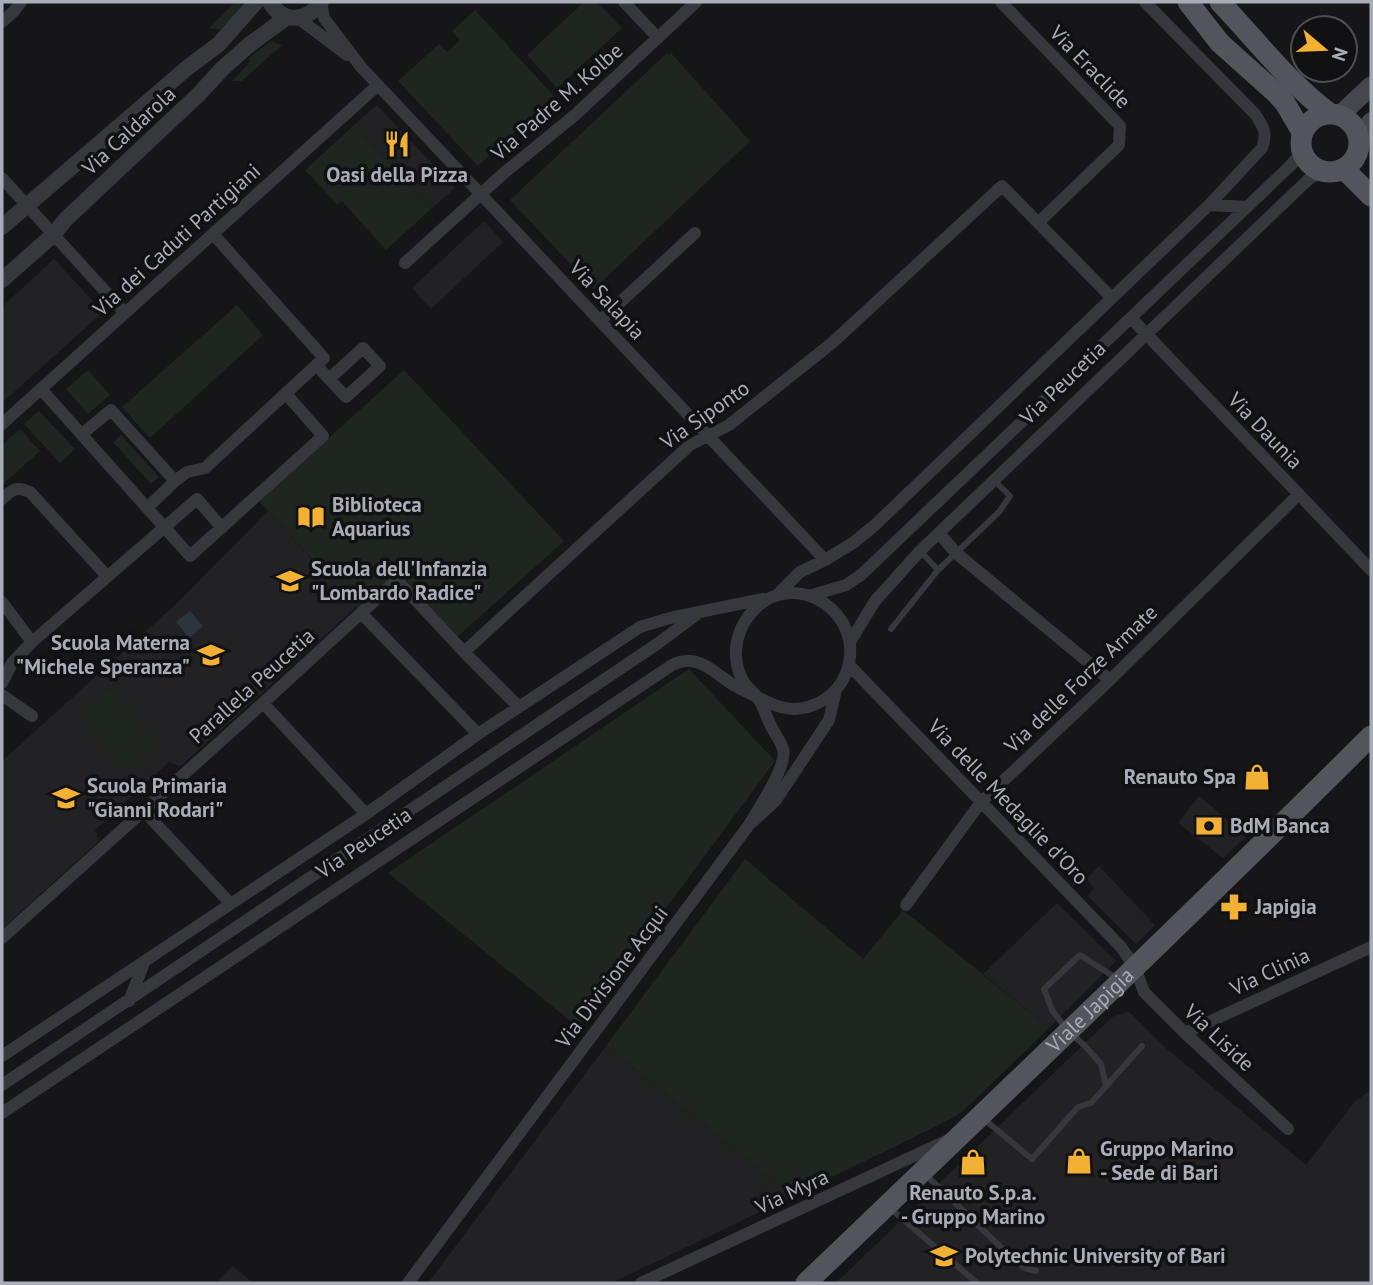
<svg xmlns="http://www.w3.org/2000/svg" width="1373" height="1285" viewBox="0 0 1373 1285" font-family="'PT Sans',sans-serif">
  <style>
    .built { fill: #222225 }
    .green { fill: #1e261f }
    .water { fill: #2c353c }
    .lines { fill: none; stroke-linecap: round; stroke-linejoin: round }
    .service { stroke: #37383d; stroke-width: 6 }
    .minor { stroke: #37383d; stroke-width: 12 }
    .tertiary { stroke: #37383d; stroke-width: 16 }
    .secondary { stroke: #45474d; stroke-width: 19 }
    .primary { stroke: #53555c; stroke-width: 21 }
    .labels { text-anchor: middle; stroke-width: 7; stroke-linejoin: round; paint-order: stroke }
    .street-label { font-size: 21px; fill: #a8adb8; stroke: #111113 }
    .poi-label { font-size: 21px; font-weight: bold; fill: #a8adb8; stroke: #111113; text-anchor: start }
  </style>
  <rect width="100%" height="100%" fill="#161618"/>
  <path class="built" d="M377,105l78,83 -24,21 -77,-84z
    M484,221l19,21 -72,67 -19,-21z
    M54,259l49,53 -101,91v-96z
    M268,511l88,96 -176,160 -11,-5 -74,68 4,11 -97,88v-168l172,-155z
    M1199,796l48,40 -24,22 -45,-35z
    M1099,866l56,59 -19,19 -48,-48 6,-8 -8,-9z
    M1057,903l59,58 -67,67 -66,-54z
    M1129,1012l37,36 140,117 49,-64 16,-11v193h-535l276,-266z
    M606,1046l187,150 -181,87h-184z
    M233,1266l20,17h-37z"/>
  <path class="green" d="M235,2h5l2,8 -20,20 -13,-2z
    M584,2h13l25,26 -65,60 -30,-33z
    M475,10l79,86 -76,70 -80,-85 41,-37 8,8 13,-12 -8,-9z
    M271,41l11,4 -40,36h-10l18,-19 -1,-4z
    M667,53l2,2 2,-2 79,88 -156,148 -84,-89z
    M354,125l77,84 -45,41 -44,-49 -5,3 -32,-34z
    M237,305l26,30 -113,103 -28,-31z
    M88,370l22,25 -22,19 -22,-25z
    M404,370l160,171 -107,96 -31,-35 8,-8 -10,-11 -9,8 -15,-18 -41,37 -100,-109z
    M39,411l36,38 -15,14 -36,-39z
    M20,429l20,22 -38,34v-40z
    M121,435l38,42 -8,7 -38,-42z
    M689,669l86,92 -197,266 -190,-154z
    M108,687l51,57 -29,27 -51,-57z
    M745,859l118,100 40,-49 146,118 -88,85 -22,12 -146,71 -187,-150z"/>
  <path class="water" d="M190,611l13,15 -14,12 -13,-16z"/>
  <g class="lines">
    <path class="service" d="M920,551l18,19
      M891,629l47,-59 61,-58 11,-16 -16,-16
      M1106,1086l-5,-22 -17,-19 -16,-14 -16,-21 -8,-21 36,-34 36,23
      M984,1119l48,40 46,-52 13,-4 51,-57
      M925,1174l88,85 12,9 11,3
      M891,1209l86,74"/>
    <path class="minor" d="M321,2l3,16 37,49 464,493
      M624,2l34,36
      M1001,2l119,124 -1,19 -80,77
      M298,18l49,37
      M2,22l13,-12 6,-8
      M2,178l123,135
      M1209,205l38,2
      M405,263l99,-90 71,-58 121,-113
      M1131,318l240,252
      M600,321l95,-88
      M317,366l29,31 34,-31 -17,-18 -34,31
      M41,389l149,167 133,-120 -37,-42
      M2,424l376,-339
      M82,434l29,-24 64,71
      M2,499c11,-10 14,-13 28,-7l77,84
      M147,508l28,-27 12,-9 18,-4 119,-110 -111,-124
      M939,533l17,20 154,127
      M777,595l23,-23 25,-12 28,-17 22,-18 334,-320 53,-57c6,-15 1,-22 -7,-34l-110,-112
      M809,596l37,-11 15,-10 409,-390 20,-19 12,-14
      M2,602l30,40
      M361,613l117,121
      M850,642l25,-41 45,-50 370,-354 20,-19 13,-6
      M464,652l226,-207 39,-20 103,-82 170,-157 110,112
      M849,665l272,282 14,20 9,25 41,41 103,96
      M2,683l10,-20 20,-21 165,-143 25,29
      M2,695l30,21
      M263,703l103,111
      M143,810l87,93
      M906,905l75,-103 129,-122 189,-186
      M2,938l261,-235 134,-123 67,72 55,55
      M129,1001l15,-38
      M1185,1033l186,-86
      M2,1056l364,-242 112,-80 162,-107 30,-9 93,-19
      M2,1085l655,-441 39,-29
      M2,1113l670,-448c4,-2 10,-4 15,-4 16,-1 30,13 42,21 7,5 16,9 24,13 18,9 34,18 55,12 17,-5 32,-17 38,-34 23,-60 -53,-108 -94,-61 -10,11 -15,23 -16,38 -1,12 3,26 10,35 3,4 8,7 11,12 6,8 9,19 14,29 3,7 10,15 12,23 5,17 -25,60 -34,76
      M408,1283l341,-458 27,-25 53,-80 7,-30
      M641,1283l305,-142"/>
    <path class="tertiary" d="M270,2c13,22 37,20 51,0
      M2,227l185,-159 32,-24 37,-42
      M2,280l51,-45 13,-16 132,-124 25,-27 26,-23 38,-28"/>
    <path class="secondary" d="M1340,115l31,-29
      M1359,138l12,-16"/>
    <g class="primary">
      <path d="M1188,2l32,41 57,51 8,9 17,29"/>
      <path d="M1220,2c35,37 68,80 109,111"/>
      <circle cx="1330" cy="143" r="29"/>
      <path d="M1344,169l27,27"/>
      <path id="s1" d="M806,1283c189,-181 379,-362 565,-547"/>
    </g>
  </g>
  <defs>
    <g id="restaurant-bare" transform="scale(2.1)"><path d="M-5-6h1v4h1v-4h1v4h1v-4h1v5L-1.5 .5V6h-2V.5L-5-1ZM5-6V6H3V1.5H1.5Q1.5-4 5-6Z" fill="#f2b134" stroke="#111113" stroke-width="2.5" paint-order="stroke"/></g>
    <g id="library-bare" transform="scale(2.1)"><path d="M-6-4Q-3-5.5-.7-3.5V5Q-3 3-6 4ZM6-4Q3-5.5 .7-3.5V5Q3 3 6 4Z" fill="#f2b134" stroke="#111113" stroke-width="2.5" paint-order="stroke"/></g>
    <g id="school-bare" transform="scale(2.1)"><path d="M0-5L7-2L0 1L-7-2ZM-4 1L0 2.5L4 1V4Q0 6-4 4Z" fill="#f2b134" stroke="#111113" stroke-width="2.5" paint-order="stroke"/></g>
    <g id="shop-bare" transform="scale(2.1)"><path d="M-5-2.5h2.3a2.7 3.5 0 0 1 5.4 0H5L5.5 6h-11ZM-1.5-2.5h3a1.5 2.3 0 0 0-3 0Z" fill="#f2b134" stroke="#111113" stroke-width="2.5" paint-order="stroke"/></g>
    <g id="bank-bare" transform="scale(2.1)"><path d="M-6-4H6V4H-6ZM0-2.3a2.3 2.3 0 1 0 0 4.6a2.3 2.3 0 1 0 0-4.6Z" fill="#f2b134" stroke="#111113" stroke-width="2.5" paint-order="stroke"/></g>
    <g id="pharmacy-bare" transform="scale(2.1)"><path d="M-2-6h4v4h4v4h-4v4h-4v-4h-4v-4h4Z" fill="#f2b134" stroke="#111113" stroke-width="2.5" paint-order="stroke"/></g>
    <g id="university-bare" transform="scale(2.1)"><path d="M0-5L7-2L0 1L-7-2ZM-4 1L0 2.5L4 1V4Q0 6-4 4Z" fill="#f2b134" stroke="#111113" stroke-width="2.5" paint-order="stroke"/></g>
  </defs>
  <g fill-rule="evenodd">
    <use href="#restaurant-bare" x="397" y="144"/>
    <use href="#library-bare" x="311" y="517"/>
    <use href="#school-bare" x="290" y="581"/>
    <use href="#school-bare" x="211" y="655"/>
    <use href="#shop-bare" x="1257" y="777"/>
    <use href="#school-bare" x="66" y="798"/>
    <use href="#bank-bare" x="1209" y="826"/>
    <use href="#pharmacy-bare" x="1234" y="907"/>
    <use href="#shop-bare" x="1079" y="1161"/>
    <use href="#shop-bare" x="973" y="1162"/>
    <use href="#university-bare" x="944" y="1256"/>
  </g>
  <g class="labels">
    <g class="street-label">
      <text transform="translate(1090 67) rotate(46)" y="7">Via Eraclide</text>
      <text transform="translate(557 102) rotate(-41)" y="7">Via Padre M. Kolbe</text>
      <text transform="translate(129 131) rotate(-43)" y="7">Via Caldarola</text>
      <text transform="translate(177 240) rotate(-42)" y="7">Via dei Caduti Partigiani</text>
      <text transform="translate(607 300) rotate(47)" y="7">Via Salapia</text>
      <text transform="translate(1063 383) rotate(-44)" y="7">Via Peucetia</text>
      <text transform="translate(705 415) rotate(-35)" y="7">Via Siponto</text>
      <text transform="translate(1265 431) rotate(46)" y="7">Via Daunia</text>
      <text transform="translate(1081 679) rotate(-44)" y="7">Via delle Forze Armate</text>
      <text transform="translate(252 686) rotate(-42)" y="7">Parallela Peucetia</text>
      <text transform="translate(1008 802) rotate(46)" y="7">Via delle Medaglie d'Oro</text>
      <text transform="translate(364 843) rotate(-34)" y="7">Via Peucetia</text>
      <text transform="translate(1270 972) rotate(-25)" y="7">Via Clinia</text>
      <text transform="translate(612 977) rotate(-53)" y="7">Via Divisione Acqui</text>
      <text dy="7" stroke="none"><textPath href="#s1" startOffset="394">Viale Japigia</textPath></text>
      <text transform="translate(1219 1038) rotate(43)" y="7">Via Liside</text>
      <text transform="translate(792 1192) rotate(-25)" y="7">Via Myra</text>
    </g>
    <g class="poi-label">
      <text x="397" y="182" text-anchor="middle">Oasi della Pizza</text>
      <text x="332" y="512">Biblioteca<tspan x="332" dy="24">Aquarius</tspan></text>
      <text x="311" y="576">Scuola dell'Infanzia<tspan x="311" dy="24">"Lombardo Radice"</tspan></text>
      <text x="190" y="650" text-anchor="end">Scuola Materna<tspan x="190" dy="24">"Michele Speranza"</tspan></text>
      <text x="1236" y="784" text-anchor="end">Renauto Spa</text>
      <text x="87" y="793">Scuola Primaria<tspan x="87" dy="24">"Gianni Rodari"</tspan></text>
      <text x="1230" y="833">BdM Banca</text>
      <text x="1255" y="914">Japigia</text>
      <text x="1100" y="1156">Gruppo Marino<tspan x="1100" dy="24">- Sede di Bari</tspan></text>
      <text x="973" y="1200" text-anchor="middle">Renauto S.p.a.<tspan x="973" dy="24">- Gruppo Marino</tspan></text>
      <text x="965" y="1263">Polytechnic University of Bari</text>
    </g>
  </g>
  <rect width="1373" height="1285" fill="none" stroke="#a8adb8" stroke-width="7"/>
  <g transform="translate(1324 49) rotate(109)"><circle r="33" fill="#111113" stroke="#4d4f55" stroke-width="2"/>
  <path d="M0-5L12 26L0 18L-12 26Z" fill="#f2b134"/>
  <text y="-10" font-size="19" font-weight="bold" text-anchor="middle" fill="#a8adb8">N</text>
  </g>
</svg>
